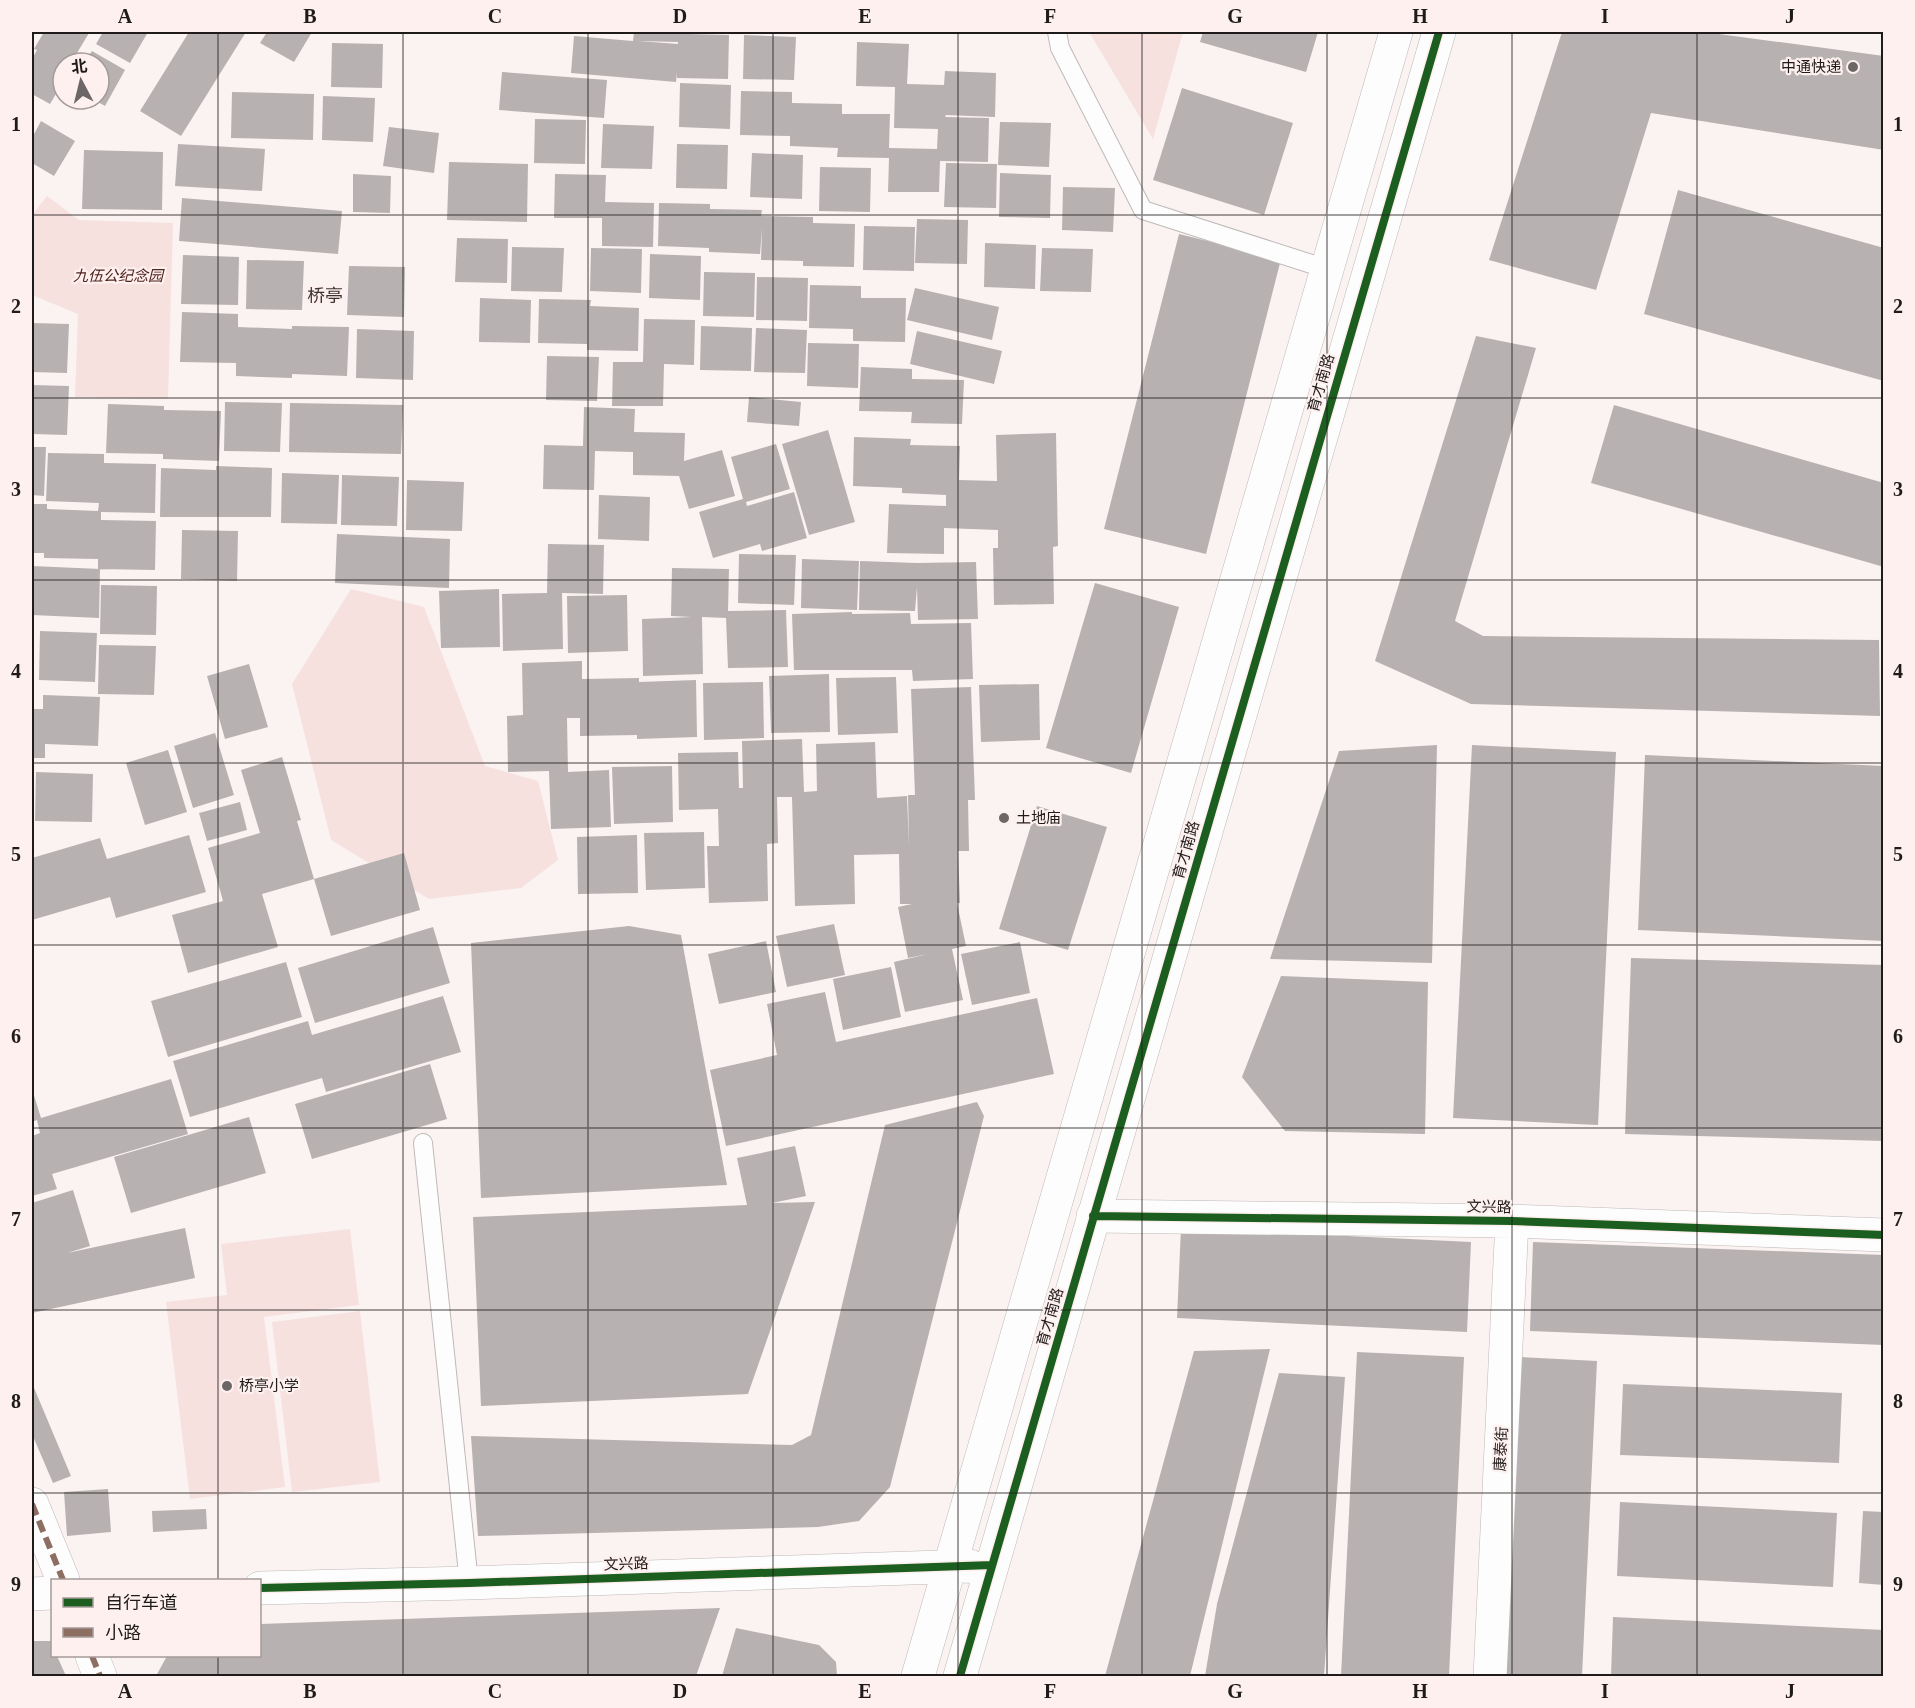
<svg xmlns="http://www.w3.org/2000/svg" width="1915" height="1708" viewBox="0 0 1915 1708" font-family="'Times New Roman','Noto Sans SC',serif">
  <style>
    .green { fill: #f6e1df }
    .building { fill: #b7b2b1; fill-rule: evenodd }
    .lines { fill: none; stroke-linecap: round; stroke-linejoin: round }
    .service-casing { stroke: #bfb9b8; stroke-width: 20 }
    .minor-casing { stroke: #bfb9b8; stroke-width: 34 }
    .tertiary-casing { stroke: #bfb9b8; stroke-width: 34 }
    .service { stroke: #fefdfd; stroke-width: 18 }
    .minor { stroke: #fefdfd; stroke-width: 33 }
    .tertiary { stroke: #fefdfd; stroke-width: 33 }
    .quiet { stroke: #8d6e63; stroke-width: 6; stroke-dasharray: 12 6; stroke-linecap: butt }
    .cycleway-casing { stroke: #fdf0ee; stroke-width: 11 }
    .cycleway { stroke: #1b5e20; stroke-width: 8 }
    .grid { fill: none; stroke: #1f1b1a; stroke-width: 1.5; stroke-opacity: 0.55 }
    .poi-dot { fill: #6c6766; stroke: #fdf0ee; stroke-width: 2 }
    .labels { text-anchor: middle; stroke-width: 4.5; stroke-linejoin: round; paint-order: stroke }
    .poi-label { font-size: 15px; fill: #1f1b1a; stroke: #fdf0ee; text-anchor: start }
    .park-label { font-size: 15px; font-style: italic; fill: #50211d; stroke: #fdf0ee }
    .street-label { font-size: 15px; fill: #1f1b1a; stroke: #fdf0ee }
    .quarter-label { font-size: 18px; fill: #3c3231; stroke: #fdf0ee }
    .neatline { fill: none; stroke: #1f1b1a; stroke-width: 2 }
    .grid-label { font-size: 20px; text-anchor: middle; font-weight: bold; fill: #1f1b1a }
  </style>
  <rect width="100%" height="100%" fill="#faf3f2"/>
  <path class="green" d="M1089,32h94l-30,107z
    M47,196l32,24 94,3 -5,176 -93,-2 3,-83 -46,-19v-80z
    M351,589l73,18 61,159 53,15 20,79 -37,28 -92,11 -98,-59 -39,-156z
    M350,1229l9,76 -95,12 21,170 -95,12 -24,-197 61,-7 -6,-51z
    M360,1311l20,171 -88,10 -20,-170z"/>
  <path class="building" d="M44,32l45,1 -18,30h-8v19l-13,22 -18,-10v-35l5,-9 -3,-1z
    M103,32h45l-18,31 -34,-19z
    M189,32h57l-65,104 -41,-25z
    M267,32h45l-18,30 -34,-19z
    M634,32h53v2l42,1 -1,44 -51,-1v-6l-1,10 -105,-9 3,-37 59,5zM638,41l40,1v2z
    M1203,32h115l-12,40 -106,-30z
    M1562,32h142l180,24v94l-233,-37 -55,177 -107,-30z
    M744,35l52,2 -2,43 -51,-1z
    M857,42l52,2 -2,40 37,1 1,-14 51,2 -1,44 -49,-2 -1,2 44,1 -1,44 -48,-1 -1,31h-51l1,-34 -52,-1 1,-9 -48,-2v-10l-50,-1 1,-44 51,1v11l50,1v10h48l-1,34 48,1 1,-20 -44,-1 1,-41 -39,-1z
    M332,43l51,1 -1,44 -51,-1z
    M92,51l33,19 -20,36 -12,-7h6v-36h-15z
    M502,72l105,8 -3,38 -105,-8z
    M680,83l51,2 -1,44 -51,-2z
    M1182,88l111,35 -29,92 -111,-35z
    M232,92l82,2 -1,46 -82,-2z
    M323,96l52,2 -2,44 -51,-2z
    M535,119l51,1 -1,44 -51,-1z
    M41,121l34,20 -21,35 -22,-13v-25z
    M1000,122l51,1 -2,44 -51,-2z
    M603,124l51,2 -2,43 -51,-1z
    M389,127l50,6 -5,40 -51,-7z
    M178,144l87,5 -3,42 -87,-5z
    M677,144l51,1 -1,44 -51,-1z
    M84,150l79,2 -1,58 -80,-1z
    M752,153l51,2 -1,44 -52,-2z
    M449,162l79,2 -1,58 -80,-2z
    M946,163l51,1 -1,44 -52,-1z
    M820,167l51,1 -1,44 -51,-1z
    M1000,173l51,2 -1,43 -51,-1z
    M353,174l38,2 -1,37 -37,-1z
    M555,174l51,1 -1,27 49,1 -1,44 -51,-1v-28h-48z
    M1063,187l52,1 -2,44 -51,-2z
    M1678,190l206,58v133l-240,-67z
    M182,198l160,13 -4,43 -159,-13z
    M659,203l51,1v5l52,1 -1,6 52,1v6l42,1 -1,43 -51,-1v-5l-42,-1 1,-32 -2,26 -51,-2v-4l-51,-2z
    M917,219l51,1 -1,44 -52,-1z
    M864,226l51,1 -1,44 -51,-1z
    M1179,234l102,25 -75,295 -102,-25z
    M457,238l51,1 -1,44 -52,-1z
    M985,243l51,2 -1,44 -51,-2z
    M512,247l52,1 -2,44 -51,-1z
    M591,248l51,1 -1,44 -51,-2z
    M1042,248l51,1 -2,43 -51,-1z
    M650,254l51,2 -1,44 -51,-2z
    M183,255l56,2 -1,48 -57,-1z
    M247,260l57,1 -2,49 -56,-1z
    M349,266l56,1 -1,50 -57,-2z
    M704,272l51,1 -1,44 -51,-1z
    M757,277l51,1 -1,43 -51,-1z
    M810,285l51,1v12h45l-1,44 -52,-1v-12l-44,-1z
    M915,288l84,19 -7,33 -85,-20z
    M480,298l51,2 -1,43 -51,-1z
    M539,299l52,1 -1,6 49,2 -1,43 -51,-1v-6l-49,-1z
    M182,312l56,2v13l54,2v-3l57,1 -2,49 -55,-2v4l-56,-2v-13l-56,-1z
    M644,319l51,1 -1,45 -30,-1 -1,42h-51l1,-44h30z
    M32,323l37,1 -2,49 -35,-1z
    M701,326l51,2 -1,43 -51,-1z
    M756,328l51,2 -2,43 -51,-1z
    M357,329l57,2 -1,49 -57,-2z
    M917,331l85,20 -8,33 -84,-20z
    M1476,336l60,12 -81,273 28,15 396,4 1,76 -409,-12 -96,-43z
    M808,343l51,1 -1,44 -51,-2z
    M547,356l52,1 -2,44 -51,-1z
    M861,367l51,2v10l52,1 -2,44 -51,-1 1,-11 -53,-1z
    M32,385l37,1 -2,49 -35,-1z
    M749,397l52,5 -2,24 -52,-4z
    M225,402l57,1 -2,49 -56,-1z
    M290,403l113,2 -2,49 -112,-2z
    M108,404l56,2v4l57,1 -2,50 -56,-2v-5l-57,-1z
    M1614,405l270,78v84l-293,-84z
    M584,407l51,2 -1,23 51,1 -1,28 38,-11 13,46 -46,13 -10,-33 -46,-1v-23l-38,-1 -1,39 -51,-1 1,-44 39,1z
    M828,430l27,92 -46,13 -27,-91z
    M1056,433l2,113 -5,1 1,57 -60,1 -1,-57h5v-18l-54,-2v26l-57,-1 2,-49 57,2v-11l-44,-2v-5l-49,-2 1,-49 57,2 -1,6 50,1 -1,34 38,1 -1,-46z
    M776,444l14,45 -44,13 1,4 47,-14 13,46 -45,13 -2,-7 -47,14 -14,-46 44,-13 -12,-42z
    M32,447h14l-2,49 -12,-1z
    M48,453l56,1v9l52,1 -1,49 -54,-1v8l55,1 -1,49 -57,-1v-10l-54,-1v-5h-12v-49h15v5l51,2 1,-8 -53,-2z
    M216,466l56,2 -1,49h-111l1,-49 55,2z
    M282,473l57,2 -2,49 -56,-1z
    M342,475l57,2 -2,49 -56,-1z
    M407,480l57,2 -2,49 -56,-1z
    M599,495l51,2 -1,44 -51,-2z
    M182,530l56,1 -1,50 -56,-2z
    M337,534l113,5 -1,49 -114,-5z
    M548,544l56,1 -1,49 -41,-1 1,56 -60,2 -1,-57 45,-1z
    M739,554l57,1 -2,50 -56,-2z
    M802,559l57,2 -2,49 -56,-2z
    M860,561l57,2 59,-1 2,57 -60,1 -1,-33 -2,24 -56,-1z
    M32,566l68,3 -1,49 -67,-3z
    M672,568l57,1 -1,42 58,-1 2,57 -60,1 -2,-50 -24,-1 1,57 -60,2 -1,-57 50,-2 -21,-1z
    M1095,583l84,24 -48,166 -85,-25z
    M101,585l56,1 -1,49 -56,-1z
    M499,589l1,58 -59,1 -2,-57z
    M627,595l1,56 -60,2 -1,-57z
    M852,612v2l58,-1 1,11 60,-1 2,56 -60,2 -1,-11h-118l-2,-56z
    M40,631l57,2 -2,49 -56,-2z
    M99,645l57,1 -2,49 -56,-1z
    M582,661v18l57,-1v4l57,-2 1,57 -60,2v-4l-57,1v-18h-13l1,54 41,-2 2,57 -60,2 -2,-58 -41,1 -1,-56 16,-1 -1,-52z
    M249,664l19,63 -43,12 -18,-63z
    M829,674l1,58 -59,1 -2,-57z
    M896,677l2,56 -60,2 -2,-57z
    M763,682l1,56 -60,2 -1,-57z
    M1039,684l1,56 -59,2 -2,-57z
    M971,687l4,113h-7l1,51h-11l2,52h-3l9,43 -14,3 11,51 -58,12 -11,-50 34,-8 -20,4 -10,-51 14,-3h-12l-1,-50 -45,1 1,49 -60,2 -3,-109h-15l1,46 -11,1 1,57 -59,2 -2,-57h12l-1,-37 -39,1 -1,-57 60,-1 1,36h4l-1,-47 60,-2 2,53 13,-1 -1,-47 59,-2 2,56 30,-2 2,51 -1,-52h7l-4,-106z
    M43,695l57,2 -2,49 -53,-2v14h-13v-49h11z
    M215,733l19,62 -41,13 -19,-62z
    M1437,745l-5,218 -162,-4 69,-208z
    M1472,745l144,7 -18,373 -145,-7z
    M168,750l19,62 -42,13 -19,-62z
    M1645,755l239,11v175l-246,-11z
    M282,757l19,63 -4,1 17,58 -52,15 16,53 -90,26 -16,-58 51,-14 -15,-53 52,-15 -19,-63z
    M672,766l1,56 -59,2 -2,-57z
    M36,772l57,2 -1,48 -57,-1z
    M240,802l7,28 -40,11 -8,-28z
    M1037,806l70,21 -39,123 -69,-21z
    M704,832l1,56 -59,2 -2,-57z
    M189,835l17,57 -90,26 -6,-21 -78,23v-62l68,-20 7,21z
    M637,835l1,58 -60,1 -1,-57z
    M404,853l16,57 -89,26 -17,-57z
    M834,924l11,51 -58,12 -11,-51z
    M629,926l52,9 46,250 -246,13 -10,-255z
    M433,927l17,56 -135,40 -17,-55z
    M766,941l10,51 -57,12 -11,-50z
    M1020,942l10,51 -58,12 -11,-51z
    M1631,958l253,7v176l-259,-7z
    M286,962l16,55 -134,40 -17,-56z
    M891,967l10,50 -58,13 -10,-51z
    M1281,976l147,6 -3,152 -140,-3 -43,-54z
    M825,992l11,50 201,-44 17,76 -328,72 -16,-76 67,-15 -10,-51z
    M443,996l18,56 -135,40 -4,-14 -132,39 -17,-56 135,-40 4,14z
    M430,1064l17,55 -135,40 -17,-55z
    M171,1079l17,55 -136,40 5,15 -25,7v-60l8,-3 -3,-13 -5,2v-33l9,29z
    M977,1102l7,14 -94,371 -31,34 -41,6 -340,9 -7,-100 321,9 19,-10 74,-310z
    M249,1117l17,56 -135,40 -17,-56z
    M795,1146l11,50 -34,7 43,-1 -67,192 -267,12 -8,-189 274,-12 -10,-47z
    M73,1190l17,56 -23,7 118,-25 10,50 -163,35v-110z
    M1181,1228l290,14 -4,90 -290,-14z
    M1533,1242l351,13v90l-354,-14z
    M1270,1349l-80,327h-85l89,-325z
    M1357,1352l107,5 -15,319h-108z
    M1519,1357l78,4 -15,315 -78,-1z
    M1279,1373l66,4 -21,299h-119l12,-72z
    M32,1383l39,93 -18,7 -21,-49z
    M1623,1384l219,9 -3,70 -219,-8z
    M108,1489l3,43 -44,4 -3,-44z
    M1620,1502l217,11 -4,74 -216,-11z
    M206,1509l1,20 -54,3 -1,-21z
    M1863,1511l21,1v73l-25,-2z
    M720,1608l-24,68h-540l11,-20h93v-32z
    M1613,1617l271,13v46h-273z
    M736,1628l83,17 17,17 1,14h-115z
    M32,1641h19l1,15h5l9,20h-34z"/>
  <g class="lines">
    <g class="service-casing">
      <path id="service" d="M1057,32l3,16 83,162 184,59
        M423,1143l46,440"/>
    </g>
    <g class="minor-casing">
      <path id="minor" d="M1093,1216l419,5 372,14
        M32,1504l31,76
        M92,1656l8,20
        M1490,1676l22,-455"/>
    </g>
    <g class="tertiary-casing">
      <path id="tertiary" d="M260,1588l209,-5 501,-17
        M32,1594l20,-1
        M918,1676l478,-1644
        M960,1676l479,-1644"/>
    </g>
    <use href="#service" class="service"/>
    <use href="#minor" class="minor"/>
    <use href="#tertiary" class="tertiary"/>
    <path class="quiet" d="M32,1504l31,76
      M92,1656l8,20"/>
    <g class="cycleway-casing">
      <path id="cycleway" d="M1093,1216l419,5 372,14
        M260,1588l209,-5 523,-18
        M960,1676l479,-1644"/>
    </g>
    <use href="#cycleway" class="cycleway"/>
  </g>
  <path class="grid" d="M218,32v1548M403,32v1644M588,32v1644M773,32v1644M958,32v1644M1142,32v1644M1327,32v1644M1512,32v1644M1697,32v1644M32,215h1852M32,398h1852M32,580h1852M32,763h1852M32,945h1852M32,1128h1852M32,1310h1852M32,1493h1852M218,1656v20"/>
  <g class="poi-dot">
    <circle cx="1853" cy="67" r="6"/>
    <circle cx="1004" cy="818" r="6"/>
    <circle cx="227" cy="1386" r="6"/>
  </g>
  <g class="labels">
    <g class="poi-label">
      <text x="1841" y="72" text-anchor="end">中通快递</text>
      <text x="1016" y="823">土地庙</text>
      <text x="239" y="1391">桥亭小学</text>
    </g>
    <g class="park-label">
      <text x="118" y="281">九伍公纪念园</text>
    </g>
    <g class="street-label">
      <text transform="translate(1321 383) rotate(-74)" y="5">育才南路</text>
      <text transform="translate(1186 850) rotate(-74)" y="5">育才南路</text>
      <text transform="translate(1489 1207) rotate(1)" y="5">文兴路</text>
      <text transform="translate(1050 1317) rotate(-74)" y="5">育才南路</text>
      <text transform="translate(1501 1449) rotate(-87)" y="5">康泰街</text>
      <text transform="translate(626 1564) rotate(-2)" y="5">文兴路</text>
    </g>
    <g class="quarter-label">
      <text x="325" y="302">桥亭</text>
    </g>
  </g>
  <rect width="1915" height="1708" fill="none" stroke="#fdf0ee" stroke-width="66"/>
  <rect x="51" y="1579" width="210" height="78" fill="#fdf0ee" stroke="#a49b99" stroke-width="1.5"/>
  <rect x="63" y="1598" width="30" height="9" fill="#1b5e20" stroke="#a49b99" stroke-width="1.5"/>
  <text x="105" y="1609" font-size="18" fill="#1f1b1a">自行车道</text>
  <rect x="63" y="1628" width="30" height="9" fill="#8d6e63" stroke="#a49b99" stroke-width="1.5"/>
  <text x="105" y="1639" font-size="18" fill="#1f1b1a">小路</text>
  <g transform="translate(81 81) rotate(353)"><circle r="28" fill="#fdf0ee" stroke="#a49b99" stroke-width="1.5"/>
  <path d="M0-4.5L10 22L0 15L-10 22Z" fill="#6c6766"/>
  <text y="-9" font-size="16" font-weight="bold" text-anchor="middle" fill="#1f1b1a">北</text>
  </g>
  <rect x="33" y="33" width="1849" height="1642" class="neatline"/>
  <g class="grid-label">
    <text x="125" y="23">A</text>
    <text x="310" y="23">B</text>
    <text x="495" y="23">C</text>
    <text x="680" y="23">D</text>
    <text x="865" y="23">E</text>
    <text x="1050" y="23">F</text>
    <text x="1235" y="23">G</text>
    <text x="1420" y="23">H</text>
    <text x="1605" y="23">I</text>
    <text x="1790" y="23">J</text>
    <text x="16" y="131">1</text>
    <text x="1898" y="131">1</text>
    <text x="16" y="313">2</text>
    <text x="1898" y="313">2</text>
    <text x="16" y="496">3</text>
    <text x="1898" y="496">3</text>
    <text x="16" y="678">4</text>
    <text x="1898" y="678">4</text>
    <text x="16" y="861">5</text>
    <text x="1898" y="861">5</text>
    <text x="16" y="1043">6</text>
    <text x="1898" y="1043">6</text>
    <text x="16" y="1226">7</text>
    <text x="1898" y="1226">7</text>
    <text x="16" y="1408">8</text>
    <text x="1898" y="1408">8</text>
    <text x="16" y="1591">9</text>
    <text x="1898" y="1591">9</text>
    <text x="125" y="1698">A</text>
    <text x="310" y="1698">B</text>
    <text x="495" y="1698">C</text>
    <text x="680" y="1698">D</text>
    <text x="865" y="1698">E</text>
    <text x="1050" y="1698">F</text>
    <text x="1235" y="1698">G</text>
    <text x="1420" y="1698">H</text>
    <text x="1605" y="1698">I</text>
    <text x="1790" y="1698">J</text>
  </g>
</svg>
